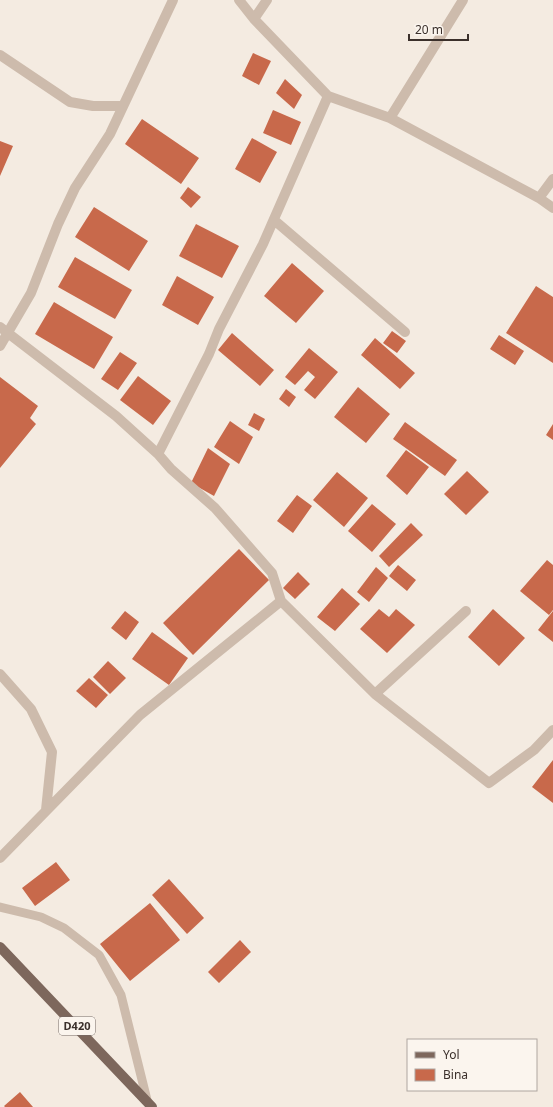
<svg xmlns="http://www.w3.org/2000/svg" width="553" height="1107" viewBox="0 0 553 1107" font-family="'Noto Sans',sans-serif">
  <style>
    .building { fill: #c8694b }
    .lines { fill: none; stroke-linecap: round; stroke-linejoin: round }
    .service { stroke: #cdbbac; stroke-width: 9 }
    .minor { stroke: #cdbbac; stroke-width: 10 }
    .primary { stroke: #7d675c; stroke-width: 10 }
    .labels { text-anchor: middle; stroke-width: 3; stroke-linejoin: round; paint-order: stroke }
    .shield { fill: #fbf5ee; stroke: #756b66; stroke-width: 1 }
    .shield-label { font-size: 11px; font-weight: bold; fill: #3b302b }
  </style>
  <rect width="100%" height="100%" fill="#f4ebe1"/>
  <path class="building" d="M253,53l18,8 -12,24 -17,-9z
    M285,79l17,16 -8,14 -18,-16z
    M273,110l28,12 -10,23 -28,-12z
    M142,119l57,39 -18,26 -56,-40z
    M252,138l25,14 -17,31 -25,-14z
    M0,141l13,5 -13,30z
    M188,187l13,10 -10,11 -11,-10z
    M94,207l54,34 -19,30 -54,-34z
    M196,224l43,22 -17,32 -43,-22z
    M75,257l57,33 -17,29 -57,-32z
    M292,263l32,28 -28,32 -32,-27z
    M177,276l37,21 -16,28 -36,-20z
    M536,286l17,11v66l-47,-30z
    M54,302l59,35 -19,32 -59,-35z
    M392,331l14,10 -9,12 -14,-10z
    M232,333l42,37 -14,16 -42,-36z
    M499,335l25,16 -9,14 -25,-16z
    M375,338l40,35 -15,16 -39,-34z
    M309,348l29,24 -23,27 -11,-9 11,-13 -7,-6 -13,14 -10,-8z
    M120,352l17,11 -19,27 -17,-11z
    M138,376l33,25 -18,24 -33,-25z
    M0,377l38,29 -8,12 6,6 -36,44z
    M358,387l32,27 -24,29 -32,-26z
    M286,389l10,8 -7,10 -10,-8z
    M254,413l11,6 -6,12 -11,-6z
    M230,421l23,16 -14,27 -25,-17z
    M405,422l52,38 -12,16 -52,-37z
    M553,424v16l-7,-5z
    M208,448l22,16 -16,32 -23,-13z
    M406,450l23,17 -22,28 -21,-19z
    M467,471l22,21 -23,23 -22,-21z
    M337,472l31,26 -24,29 -31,-27z
    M297,495l15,11 -19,27 -16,-12z
    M372,504l24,20 -24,28 -24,-21z
    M411,523l12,12 -34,32 -10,-11z
    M239,549l30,31 -76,75 -30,-32z
    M547,560l6,5v45l-4,5 -29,-24z
    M398,565l18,15 -9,11 -18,-15z
    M376,567l12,11 -19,24 -12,-10z
    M298,572l12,12 -15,15 -12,-11z
    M342,588l18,16 -25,27 -18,-14z
    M379,609l10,8 7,-8 19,16 -28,28 -27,-24z
    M493,609l32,29 -26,28 -31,-29z
    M125,611l14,11 -13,18 -15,-12z
    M553,611v31l-15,-12z
    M152,632l36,26 -19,27 -37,-26z
    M108,661l18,17 -16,16 -17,-17z
    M89,678l19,17 -12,13 -20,-17z
    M553,760v43l-21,-16z
    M56,862l14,18 -35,26 -13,-18z
    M169,879l35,39 -17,16 -35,-39z
    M150,903l30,37 -50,41 -30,-37z
    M240,940l11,12 -32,31 -11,-11z
    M20,1092l13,15h-28l-1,-1z"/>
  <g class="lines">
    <path class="service" d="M0,907l41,10 23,11 35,27 22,40 26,105"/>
    <path class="minor" d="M239,0l15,19 74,77 62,22 149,80 14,10
      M254,19l13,-19
      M0,55l70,47 23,4h30
      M328,96l-65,148 -44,85 -10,25 -51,100 13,15 44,39 57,65 9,28 94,93 114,89 45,-33 19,-20
      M390,118l73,-118
      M539,198l14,-19
      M274,220l131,112
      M0,327l116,89 42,38
      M0,346l31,-53 27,-69 17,-36 35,-54 63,-134
      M0,674l31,35 21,43 -6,58
      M375,694l91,-83
      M0,858l140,-143 141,-114"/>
    <path class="primary" d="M0,947l152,160"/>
  </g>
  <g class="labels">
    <rect class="shield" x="59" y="1017" width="36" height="18" rx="3"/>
    <g class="shield-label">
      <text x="77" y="1030">D420</text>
    </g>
  </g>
  <rect x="407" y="1039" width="130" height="52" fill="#fbf5ee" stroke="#aea6a0"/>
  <rect x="415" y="1052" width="20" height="6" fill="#7d675c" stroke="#aea6a0"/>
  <text x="443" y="1059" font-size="12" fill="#3b302b">Yol</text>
  <rect x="415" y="1069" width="20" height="12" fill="#c8694b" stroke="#aea6a0"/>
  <text x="443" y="1079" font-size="12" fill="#3b302b">Bina</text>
  <path d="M409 34v6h59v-6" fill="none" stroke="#3b302b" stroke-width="2"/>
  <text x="415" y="34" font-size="12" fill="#3b302b" stroke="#fbf5ee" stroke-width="3" paint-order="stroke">20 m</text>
</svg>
